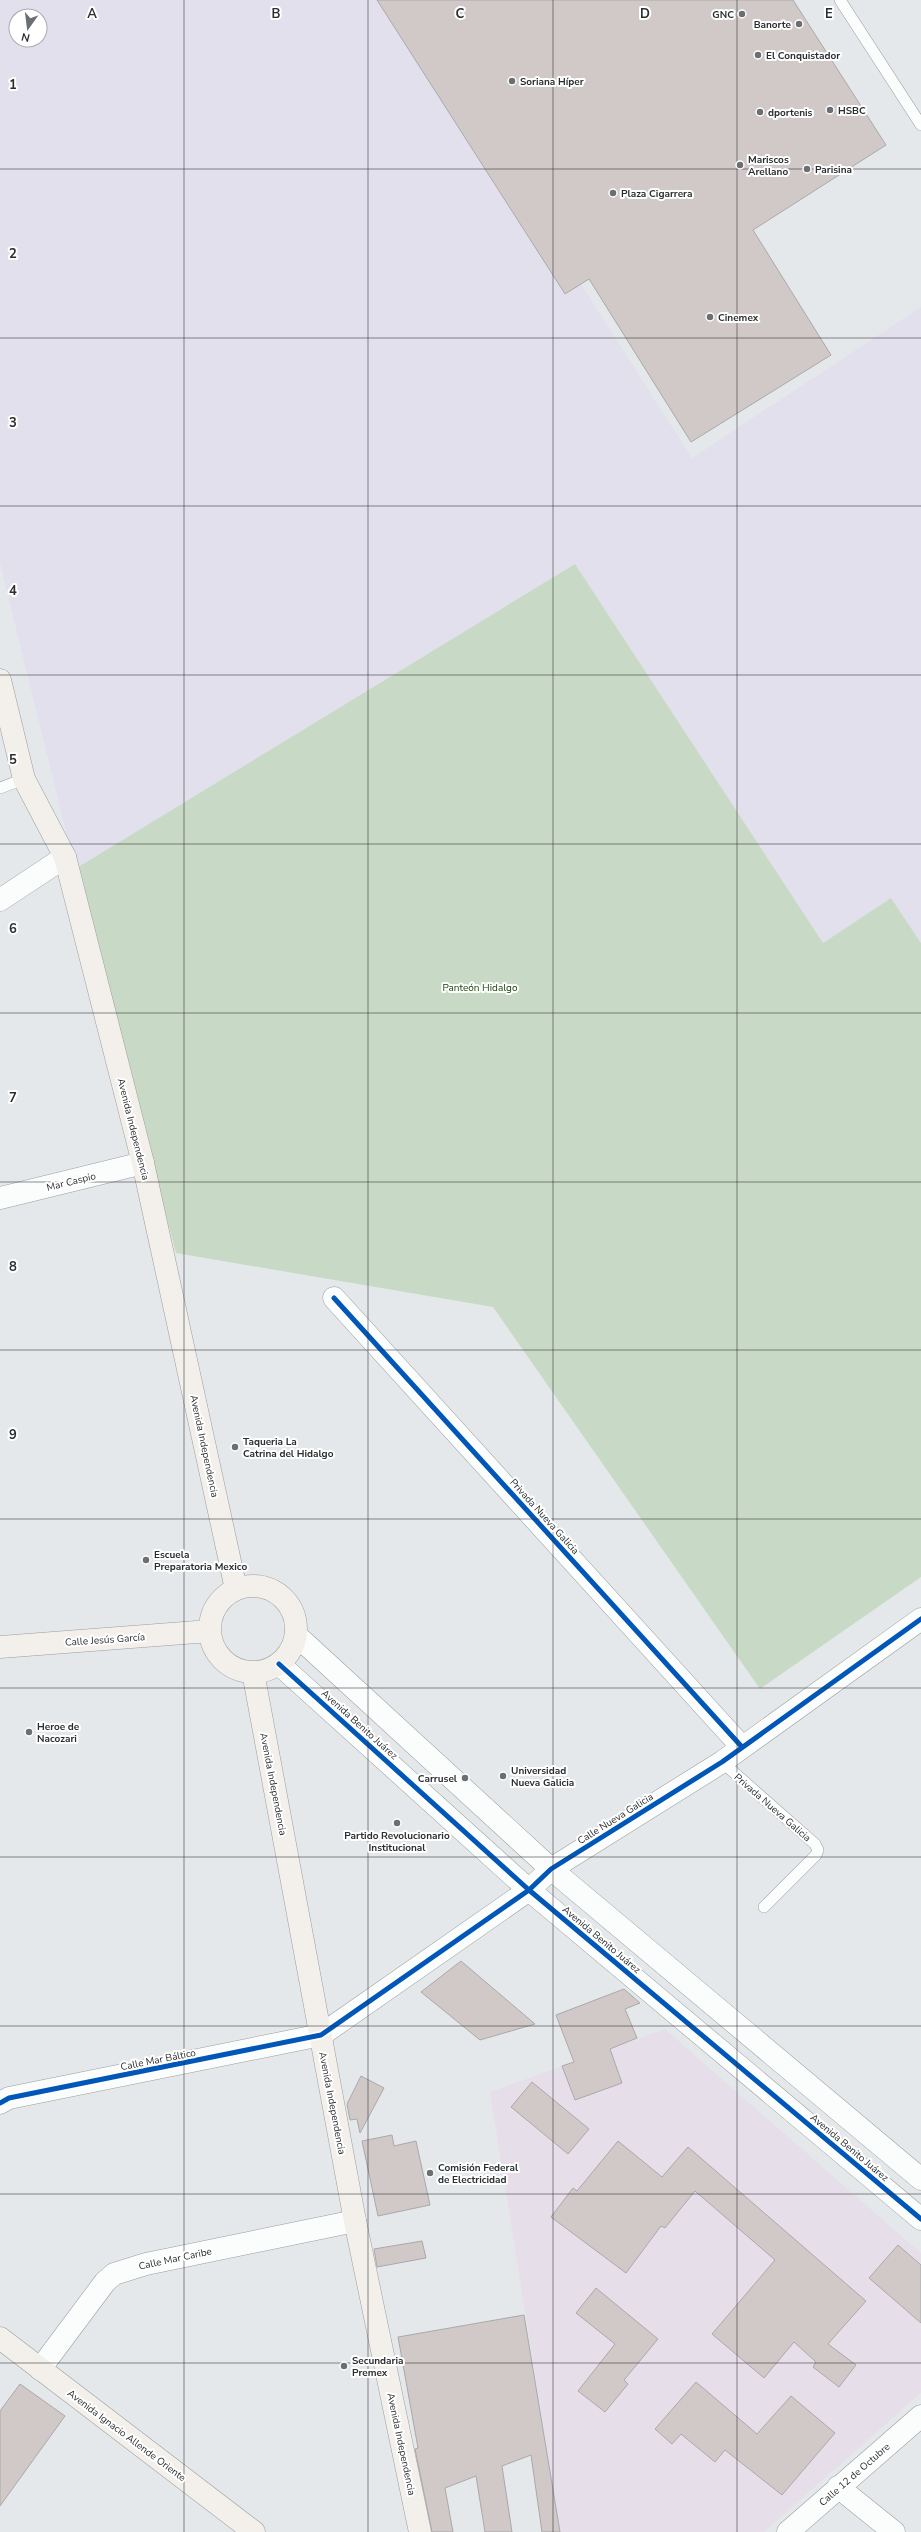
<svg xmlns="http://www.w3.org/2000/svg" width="921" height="2532" viewBox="0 0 921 2532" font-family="'Nunito Sans',sans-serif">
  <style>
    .industrial { fill: #e3e0ed; fill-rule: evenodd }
    .education { fill: #e6dfea }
    .green { fill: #c8dac6 }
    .building { fill: #d1c8c8; stroke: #a9a9aa }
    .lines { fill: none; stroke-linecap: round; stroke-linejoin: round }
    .service-casing { stroke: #9a9d9f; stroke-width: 12 }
    .minor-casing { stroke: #9a9d9f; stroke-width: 23 }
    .secondary-casing { stroke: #9a9d9f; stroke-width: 23 }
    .service { stroke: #fbfcfc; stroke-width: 11 }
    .minor { stroke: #fbfcfc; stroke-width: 22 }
    .secondary { stroke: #f3f0eb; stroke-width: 22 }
    .cycleway-casing { stroke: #fff; stroke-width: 8 }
    .cycleway { stroke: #0057b8; stroke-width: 5 }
    .grid { fill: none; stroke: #2b2e30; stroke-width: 1; stroke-opacity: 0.55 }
    .poi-dot { fill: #6c6f71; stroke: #fff; stroke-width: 1.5 }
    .labels { text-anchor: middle; stroke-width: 4; stroke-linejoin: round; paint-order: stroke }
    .poi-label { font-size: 10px; font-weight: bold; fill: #2b2e30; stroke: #fff; text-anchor: start }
    .park-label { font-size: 10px; fill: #154207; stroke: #fff }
    .street-label { font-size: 10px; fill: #2b2e30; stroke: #fff }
    .grid-label { font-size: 13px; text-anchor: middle; font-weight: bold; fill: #2b2e30; stroke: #fff; stroke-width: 4; stroke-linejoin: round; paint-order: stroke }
  </style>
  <rect width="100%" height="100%" fill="#e5e8ea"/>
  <path class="industrial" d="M0,0h377l187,294 17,-10 111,174 229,-151v636l-30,-45 -68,45 -248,-379 -500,305 -75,-306zM16,16h24v24h-24z"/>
  <path class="education" d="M665,2029l256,224v140l-157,139h-204l-70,-440z"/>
  <path class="green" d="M575,564l248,379 68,-45 30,45v634l-161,112 -267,-382 -317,-54 -101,-384z"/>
  <path class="building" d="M377,0h416l93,145 -133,85 78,125 -140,87 -102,-163 -24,15z
    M461,1961l74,63 -55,16 -59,-48z
    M624,1989l16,14 -15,6 12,29 -27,11 12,34 -47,17 -13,-34 12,-4 -18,-47z
    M361,2076l23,12 -24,45 -3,-14 -7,1 -3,-16z
    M532,2082l57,47 -21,25 -57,-47z
    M392,2135l2,11 22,-5 14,64 -52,11 -16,-75z
    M618,2141l44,36 26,-30 178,154 -38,43 28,21 -17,22 -26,-20 3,-5 -22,-20 -30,36 -52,-44 63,-74 -80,-69 -30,37 -4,-2 -35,47 -75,-56 22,-29 4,3z
    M422,2241l4,17 -49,9 -3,-18z
    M898,2245l23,20v58l-52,-45z
    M596,2288l62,51 -34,41 4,4 -23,28 -27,-21 37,-47 -39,-31z
    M524,2315l36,217h-18l-11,-77 -29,11 10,66h-27l-9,-56 -31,12 8,44h-21l-17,-83 3,-1 -20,-111z
    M696,2382l61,52 34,-38 44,37 -53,62 -57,-45 -10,12 -34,-28 -9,10 -17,-15z
    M20,2384l45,32 -65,90v-95z"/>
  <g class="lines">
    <g class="service-casing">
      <path id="service" d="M840,0l81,125
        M0,788l24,-9
        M722,1762l93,82 3,6 -2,5 -52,52"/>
    </g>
    <g class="minor-casing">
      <path id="minor" d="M0,900l65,-43
        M0,1198l143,-35
        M334,1298l408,449
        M296,1635l255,234 370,310
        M279,1664l250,226 392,329
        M0,2103l9,-5 312,-63 208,-145 22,-21 171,-107 199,-143
        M40,2369l65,-87 9,-8 32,-10 209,-43
        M838,2487l56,45
        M788,2532l133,-116"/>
    </g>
    <g class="secondary-casing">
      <path id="secondary" d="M0,680l24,99 41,78 78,306 93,426
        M210 1629a43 43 0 1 1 86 0a43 43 0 1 1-86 0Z
        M0,1647l210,-16
        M253,1672l102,549 65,311
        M0,2338l254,194"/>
    </g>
    <use href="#service" class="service"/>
    <use href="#minor" class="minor"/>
    <use href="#secondary" class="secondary"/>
    <g class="cycleway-casing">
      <path id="cycleway" d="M334,1298l408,449
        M279,1664l250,226 392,329
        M0,2103l9,-5 312,-63 208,-145 22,-21 171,-107 199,-143"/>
    </g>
    <use href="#cycleway" class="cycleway"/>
  </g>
  <path class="grid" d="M184,0v2532M368,0v2532M553,0v2532M737,0v2532M0,169h921M0,338h921M0,506h921M0,675h921M0,844h921M0,1013h921M0,1182h921M0,1350h921M0,1519h921M0,1688h921M0,1857h921M0,2026h921M0,2194h921M0,2363h921"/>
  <g class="poi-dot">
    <circle cx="742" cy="14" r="4"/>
    <circle cx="799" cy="24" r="4"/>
    <circle cx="758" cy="55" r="4"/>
    <circle cx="512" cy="81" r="4"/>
    <circle cx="830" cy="110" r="4"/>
    <circle cx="760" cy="112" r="4"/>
    <circle cx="740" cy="165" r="4"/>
    <circle cx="807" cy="169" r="4"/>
    <circle cx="613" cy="193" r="4"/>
    <circle cx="710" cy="317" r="4"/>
    <circle cx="235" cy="1447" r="4"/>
    <circle cx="146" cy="1560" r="4"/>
    <circle cx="29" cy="1732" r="4"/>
    <circle cx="503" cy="1776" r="4"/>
    <circle cx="465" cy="1778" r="4"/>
    <circle cx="397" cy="1823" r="4"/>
    <circle cx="430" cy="2173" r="4"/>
    <circle cx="344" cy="2366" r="4"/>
  </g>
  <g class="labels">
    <g class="poi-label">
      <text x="734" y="18" text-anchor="end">GNC</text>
      <text x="791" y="28" text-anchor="end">Banorte</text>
      <text x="766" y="59">El Conquistador</text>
      <text x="520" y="85">Soriana Híper</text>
      <text x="838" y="114">HSBC</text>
      <text x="768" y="116">dportenis</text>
      <text x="748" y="163">Mariscos<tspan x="748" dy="12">Arellano</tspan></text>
      <text x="815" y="173">Parisina</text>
      <text x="621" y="197">Plaza Cigarrera</text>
      <text x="718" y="321">Cinemex</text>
      <text x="243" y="1445">Taqueria La<tspan x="243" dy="12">Catrina del Hidalgo</tspan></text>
      <text x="154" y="1558">Escuela<tspan x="154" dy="12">Preparatoria Mexico</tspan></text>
      <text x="37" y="1730">Heroe de<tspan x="37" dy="12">Nacozari</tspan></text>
      <text x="511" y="1774">Universidad<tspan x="511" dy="12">Nueva Galicia</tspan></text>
      <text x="457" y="1782" text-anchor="end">Carrusel</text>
      <text x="397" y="1839" text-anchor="middle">Partido Revolucionario<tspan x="397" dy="12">Institucional</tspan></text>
      <text x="438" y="2171">Comisión Federal<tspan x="438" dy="12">de Electricidad</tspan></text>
      <text x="352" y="2364">Secundaria<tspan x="352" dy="12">Premex</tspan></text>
    </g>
    <g class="park-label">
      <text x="480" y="991">Panteón Hidalgo</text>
    </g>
    <g class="street-label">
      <text transform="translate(134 1129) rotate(76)" y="4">Avenida Independencia</text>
      <text transform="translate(71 1181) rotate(-14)" y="4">Mar Caspio</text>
      <text transform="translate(205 1446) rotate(78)" y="4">Avenida Independencia</text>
      <text transform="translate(545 1516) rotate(48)" y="4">Privada Nueva Galicia</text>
      <text transform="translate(105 1639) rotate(-4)" y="4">Calle Jesús García</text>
      <text transform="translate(360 1724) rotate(42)" y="4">Avenida Benito Juárez</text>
      <text transform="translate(274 1784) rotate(79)" y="4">Avenida Independencia</text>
      <text transform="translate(773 1807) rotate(41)" y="4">Privada Nueva Galicia</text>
      <text transform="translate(615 1818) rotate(-32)" y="4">Calle Nueva Galicia</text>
      <text transform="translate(602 1939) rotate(40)" y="4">Avenida Benito Juárez</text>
      <text transform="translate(158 2059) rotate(-11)" y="4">Calle Mar Báltico</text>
      <text transform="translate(333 2103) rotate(79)" y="4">Avenida Independencia</text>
      <text transform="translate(850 2147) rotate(40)" y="4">Avenida Benito Juárez</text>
      <text transform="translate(175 2258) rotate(-12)" y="4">Calle Mar Caribe</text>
      <text transform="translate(127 2435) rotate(37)" y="4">Avenida Ignacio Allende Oriente</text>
      <text transform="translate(402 2444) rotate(78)" y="4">Avenida Independencia</text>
      <text transform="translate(854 2474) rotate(-41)" y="4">Calle 12 de Octubre</text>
    </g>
  </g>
  <g class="grid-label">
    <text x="92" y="18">A</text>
    <text x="276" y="18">B</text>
    <text x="460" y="18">C</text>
    <text x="645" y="18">D</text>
    <text x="829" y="18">E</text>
    <text x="13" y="89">1</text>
    <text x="13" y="258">2</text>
    <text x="13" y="427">3</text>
    <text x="13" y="595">4</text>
    <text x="13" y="764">5</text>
    <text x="13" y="933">6</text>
    <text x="13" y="1102">7</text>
    <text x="13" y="1271">8</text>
    <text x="13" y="1439">9</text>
  </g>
  <g transform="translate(28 28) rotate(194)"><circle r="19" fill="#ffffff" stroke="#aaabac"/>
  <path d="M0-3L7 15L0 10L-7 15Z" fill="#6c6f71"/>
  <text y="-6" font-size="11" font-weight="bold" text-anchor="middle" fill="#2b2e30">N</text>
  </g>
</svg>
